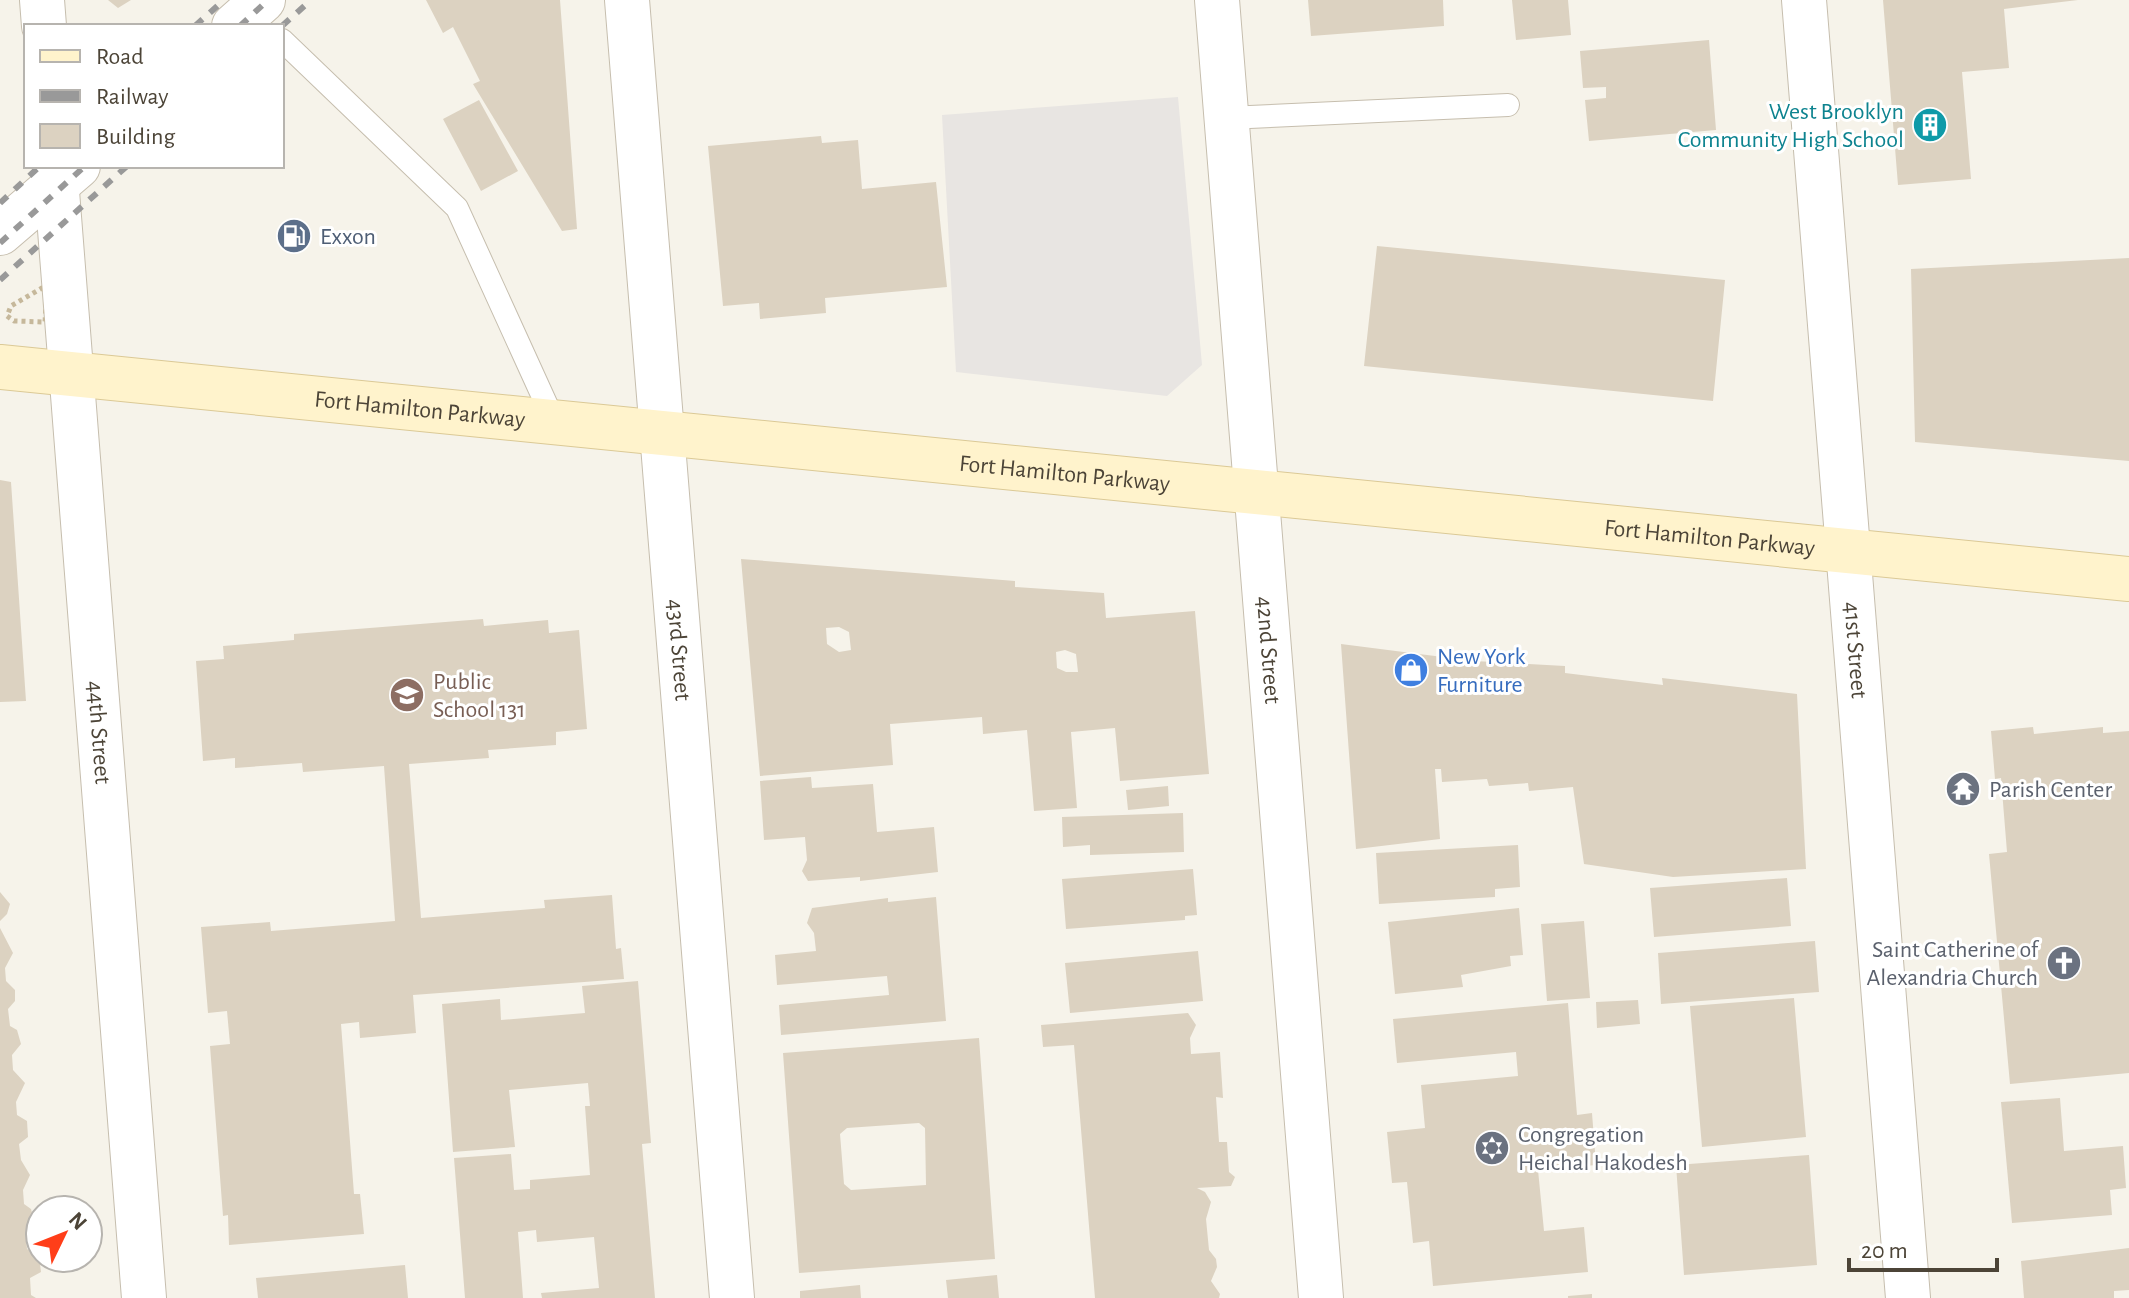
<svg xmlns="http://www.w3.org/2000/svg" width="2129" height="1298" viewBox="0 0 2129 1298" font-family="'Alegreya Sans',sans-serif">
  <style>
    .parking { fill: #e8e5e2 }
    .building { fill: #dcd2c1; fill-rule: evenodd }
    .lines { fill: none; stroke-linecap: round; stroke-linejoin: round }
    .service-casing { stroke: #c6beae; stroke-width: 24 }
    .minor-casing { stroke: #c6beae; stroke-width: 46 }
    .tertiary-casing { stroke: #c6beae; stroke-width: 46 }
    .secondary-casing { stroke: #dbc996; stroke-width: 46 }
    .path { stroke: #c6b89b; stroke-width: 5; stroke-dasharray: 4 4; stroke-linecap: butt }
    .service { stroke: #fff; stroke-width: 22 }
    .minor { stroke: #fff; stroke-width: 44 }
    .tertiary { stroke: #fff; stroke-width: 44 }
    .secondary { stroke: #fff3cc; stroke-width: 44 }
    .rail { stroke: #999; stroke-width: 6; stroke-dasharray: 10 10; stroke-linecap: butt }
    .labels { text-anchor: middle; stroke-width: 6; stroke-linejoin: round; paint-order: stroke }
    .culture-label { font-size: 24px; fill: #0d838f; stroke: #fff; text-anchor: end }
    .service-label { font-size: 24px; fill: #4e5e75; stroke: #fff; text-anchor: start }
    .street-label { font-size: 24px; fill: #4c4437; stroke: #fff }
    .shop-label { font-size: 24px; fill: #366cbe; stroke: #fff; text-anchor: start }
    .education-label { font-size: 24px; fill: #785e54; stroke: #fff; text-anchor: start }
    .worship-label { font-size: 24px; fill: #5b616d; stroke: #fff; text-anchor: start }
  </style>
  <rect width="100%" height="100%" fill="#f6f3ea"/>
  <path class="parking" d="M1178,97l24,268 -35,31 -211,-24 -14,-257z"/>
  <path class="building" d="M108,0h23l-13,8z
    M426,0h134l17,229 -15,2 -89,-147 7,-3 -27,-54 -10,6z
    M1308,0h135l1,26 -133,10z
    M1512,0h56l3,35 -55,5z
    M1883,0h195l-74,9 5,59 -47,4 9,107 -73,6z
    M1709,40l7,90 -127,11 -4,-41 21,-2v-11l-23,1 -3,-37z
    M479,100l39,71 -37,20 -38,-72z
    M821,136l1,7 36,-3 4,49 74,-7 11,105 -122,11 1,15 -66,6 -1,-16 -36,3 -15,-160z
    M1377,246l348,34 -12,121 -349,-35z
    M2129,258v203l-214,-19 -4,-173z
    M0,480l11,2 15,219 -26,1z
    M741,559l274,22v6l89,6 2,25 89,-7 14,163 -89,7 -5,-53 -44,4 6,76 -43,3 -7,-81 -44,4 -1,-17 -92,7 3,41 -133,11zM839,627l10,5 2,18 -12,2 -12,-8 -1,-16zM1065,650l11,4 2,18h-12l-9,-4 -1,-16z
    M483,619l1,7 64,-6 1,13 30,-3 8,99 -31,3v13l-68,5 1,8 -80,6 12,154 124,-10 -1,-8 68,-5 4,54 5,-1 3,31 -211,16 3,38 -56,5 -1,-16 -18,2 13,170h6l4,40 -135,11 -1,-30 -5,1 -13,-170 20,-2 -3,-33 -19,2 -7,-86 69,-5 1,9 124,-10 -11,-155 -81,6 -1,-9 -67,5v-10l-32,3 -7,-100 28,-2 -1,-13 71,-6v-6z
    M1341,644l133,17 91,5v7l98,12 -1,-7 135,16 9,175 -133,8 -89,-13 -11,-77 -44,4 -1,-8 -39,3 -2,-7 -45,3 -1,-13h-6l5,70 -84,10z
    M2033,727l1,7 69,-7v6l26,-2v342l-119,11 -21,-230 18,-2 -6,-74 -6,1 -4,-48z
    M811,777l1,11 61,-4 4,48 57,-5 4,45 -78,9v-4l-52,4 -6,-10 5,-11 -2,-23 -41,3 -4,-59z
    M1168,786l1,20 -41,4 -2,-20z
    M1183,813l1,39 -94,3v-10l-27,2 -1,-30z
    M1518,845l2,42 -25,2v8l-116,7 -3,-51z
    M1193,869l4,46 -12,1v4l-119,9 -4,-50z
    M1787,878l4,48 -137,11 -4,-49z
    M0,892l10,12 -3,10 -7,7z
    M936,897l10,124 -165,14 -2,-30 110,-10 -2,-19 -110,9 -2,-30 41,-4 -2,-18 -7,-10 5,-15 76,-10v4z
    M1519,908l4,47 -13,1 1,10 -50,9 2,12 -68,7 -7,-72z
    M1584,921l6,77 -43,3 -6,-77z
    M0,928l13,25 -8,15 1,13 9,9v11l-7,8 2,17 7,4 4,14 -9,11 1,15 12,13 -9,19 1,13 10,6 1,16 -9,7 2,16 9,15 -7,15 1,14 7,5 3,11 -8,15 1,14 12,7 2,16 -11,6 1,17 5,3h-36z
    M1815,941l4,51 -158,12 -3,-51z
    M1198,951l5,50 -133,12 -5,-50z
    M638,981l13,162 -9,1 13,154h-113l-1,-5 58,-5 -5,-51 -57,5 -1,-12 -18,2 5,66h-58l-11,-140 57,-4 3,36 16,-1v-9l60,-5 -5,-69h5l-2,-23 -79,7 6,57 -62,5 -11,-148 58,-5 1,21 84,-7 -3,-27z
    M1794,998l12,139 -104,10 -12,-141z
    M1638,1000l2,24 -43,4 -1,-26z
    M1568,1003l9,112 15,-2 4,52 -58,5 6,61 40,-4 4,45 -155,14 -4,-45 -16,2 -6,-61 -15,1 -5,-51 38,-4 -4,-43 97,-9 -2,-24 -119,11 -4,-44z
    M1188,1013l8,12 -6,13 1,16 29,-2 3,46 -7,-1 3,45h8l2,30 6,5 -4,9 -34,2 8,4 6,10 -5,17 3,31 7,9 1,8 -6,14 9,13 -1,4h-124l-21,-253 -31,2 -2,-22z
    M979,1038l16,221 -196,14 -16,-220zM919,1123l6,5 1,57 -75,5 -7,-6 -4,-50 7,-6z
    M2060,1098l4,53 59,-5 3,42 -16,2 2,25 -100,8 -11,-121z
    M1809,1155l8,110 -133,10 -8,-110z
    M2129,1248v42l-15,1v7h-90l-3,-37z
    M405,1265l3,33h-150l-2,-20z
    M997,1275l2,23h-51l-2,-18z
    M860,1285l1,13h-61v-7z
    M1592,1294v4h-24v-2z"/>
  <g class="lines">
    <g class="service-casing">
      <path id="service" d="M282,40l175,168 97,213
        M1227,118l281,-13"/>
    </g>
    <g class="minor-casing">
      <g id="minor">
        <path d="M42,0l2,26"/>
        <path id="s1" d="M627,0l105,1298"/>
        <path id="s2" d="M1217,0l104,1298"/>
        <path id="s3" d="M1804,0l104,1298"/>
        <path id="s4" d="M55,166l89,1132"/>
      </g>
    </g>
    <g class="tertiary-casing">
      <path id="tertiary" d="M234,26l29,-26
        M0,233l78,-67"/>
    </g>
    <g class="secondary-casing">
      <g id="secondary">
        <path id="s5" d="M0,367l2129,212"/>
      </g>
    </g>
    <path class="path" d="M42,288l5,4 -2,30 -31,-1 -7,-5 4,-10z"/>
    <use href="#service" class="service"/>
    <use href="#minor" class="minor"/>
    <use href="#tertiary" class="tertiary"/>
    <use href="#secondary" class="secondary"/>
    <path class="rail" d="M195,26l29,-26
      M240,26l28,-26
      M282,26l29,-26
      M0,203l40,-37
      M0,243l85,-77
      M0,280l127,-114"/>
  </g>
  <defs>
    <g id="building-disc" transform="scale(1.8)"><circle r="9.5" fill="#0f9aa8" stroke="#fff"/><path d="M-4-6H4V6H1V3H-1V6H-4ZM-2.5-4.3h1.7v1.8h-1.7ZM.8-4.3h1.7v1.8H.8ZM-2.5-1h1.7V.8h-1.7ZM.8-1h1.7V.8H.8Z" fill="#fff"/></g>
    <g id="fuel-disc" transform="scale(1.8)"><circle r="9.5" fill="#5c6f8a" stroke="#fff"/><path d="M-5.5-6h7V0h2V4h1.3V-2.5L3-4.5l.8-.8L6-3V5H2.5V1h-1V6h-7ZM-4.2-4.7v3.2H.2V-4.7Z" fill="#fff"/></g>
    <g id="shop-disc" transform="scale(1.8)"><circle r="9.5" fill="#3f7fe0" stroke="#fff"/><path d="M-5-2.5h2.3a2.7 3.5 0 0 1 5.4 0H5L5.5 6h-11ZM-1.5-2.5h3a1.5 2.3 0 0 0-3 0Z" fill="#fff"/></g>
    <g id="school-disc" transform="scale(1.8)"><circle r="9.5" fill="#8d6e63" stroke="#fff"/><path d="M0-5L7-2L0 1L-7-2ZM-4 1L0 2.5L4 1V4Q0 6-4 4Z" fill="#fff"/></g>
    <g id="temple-disc" transform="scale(1.8)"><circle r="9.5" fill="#6b7280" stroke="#fff"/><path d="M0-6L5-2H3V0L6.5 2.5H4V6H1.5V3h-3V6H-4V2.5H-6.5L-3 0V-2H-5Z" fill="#fff"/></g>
    <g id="church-disc" transform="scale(1.8)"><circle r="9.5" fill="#6b7280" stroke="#fff"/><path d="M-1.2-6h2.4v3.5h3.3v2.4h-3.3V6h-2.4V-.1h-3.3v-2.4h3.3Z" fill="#fff"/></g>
    <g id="synagogue-disc" transform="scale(1.8)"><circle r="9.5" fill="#6b7280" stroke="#fff"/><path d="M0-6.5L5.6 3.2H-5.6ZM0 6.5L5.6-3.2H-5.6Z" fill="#fff"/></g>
  </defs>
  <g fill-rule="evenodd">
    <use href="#building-disc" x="1930" y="125"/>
    <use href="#fuel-disc" x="294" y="236"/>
    <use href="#shop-disc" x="1411" y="670"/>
    <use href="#school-disc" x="407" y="695"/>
    <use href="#temple-disc" x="1963" y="789"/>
    <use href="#church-disc" x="2064" y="963"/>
    <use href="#synagogue-disc" x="1492" y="1148"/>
  </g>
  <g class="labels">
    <g class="culture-label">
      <text x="1904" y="119">West Brooklyn<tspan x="1904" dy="28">Community High School</tspan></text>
    </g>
    <g class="service-label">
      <text x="320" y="244">Exxon</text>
    </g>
    <g class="street-label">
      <text dy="8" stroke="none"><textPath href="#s5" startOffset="422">Fort Hamilton Parkway</textPath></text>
      <text dy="8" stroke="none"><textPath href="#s5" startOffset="1070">Fort Hamilton Parkway</textPath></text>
      <text dy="8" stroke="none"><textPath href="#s5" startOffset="1718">Fort Hamilton Parkway</textPath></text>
      <text dy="8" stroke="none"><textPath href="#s1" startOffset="652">43rd Street</textPath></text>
      <text dy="8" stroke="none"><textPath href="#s2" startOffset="652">42nd Street</textPath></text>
      <text dy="8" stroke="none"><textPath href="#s3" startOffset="652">41st Street</textPath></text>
      <text dy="8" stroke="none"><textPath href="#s4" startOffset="568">44th Street</textPath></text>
    </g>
    <g class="shop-label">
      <text x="1437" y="664">New York<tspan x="1437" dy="28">Furniture</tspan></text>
    </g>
    <g class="education-label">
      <text x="433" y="689">Public<tspan x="433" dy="28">School 131</tspan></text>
    </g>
    <g class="worship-label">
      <text x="1989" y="797">Parish Center</text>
      <text x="2038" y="957" text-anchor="end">Saint Catherine of<tspan x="2038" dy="28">Alexandria Church</tspan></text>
      <text x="1518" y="1142">Congregation<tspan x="1518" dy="28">Heichal Hakodesh</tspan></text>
    </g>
  </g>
  <rect x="24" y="24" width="260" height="144" fill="#ffffff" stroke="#b7b4af" stroke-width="2"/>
  <rect x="40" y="50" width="40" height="12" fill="#fff3cc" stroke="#b7b4af" stroke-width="2"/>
  <text x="96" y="64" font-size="24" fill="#4c4437">Road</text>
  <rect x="40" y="90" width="40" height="12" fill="#999999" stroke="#b7b4af" stroke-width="2"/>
  <text x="96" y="104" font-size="24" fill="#4c4437">Railway</text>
  <rect x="40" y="124" width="40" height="24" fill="#dcd2c1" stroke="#b7b4af" stroke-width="2"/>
  <text x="96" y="144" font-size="24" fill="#4c4437">Building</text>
  <g transform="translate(64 1234) rotate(47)"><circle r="38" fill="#ffffff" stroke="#b7b4af" stroke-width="2"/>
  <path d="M0-6L14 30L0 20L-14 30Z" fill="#ff3e19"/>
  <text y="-12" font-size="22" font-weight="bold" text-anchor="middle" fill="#4c4437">N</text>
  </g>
  <path d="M1849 1258v12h148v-12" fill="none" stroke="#4c4437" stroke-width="4"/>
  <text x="1861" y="1258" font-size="24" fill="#4c4437" stroke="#ffffff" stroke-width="6" paint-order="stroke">20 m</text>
</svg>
